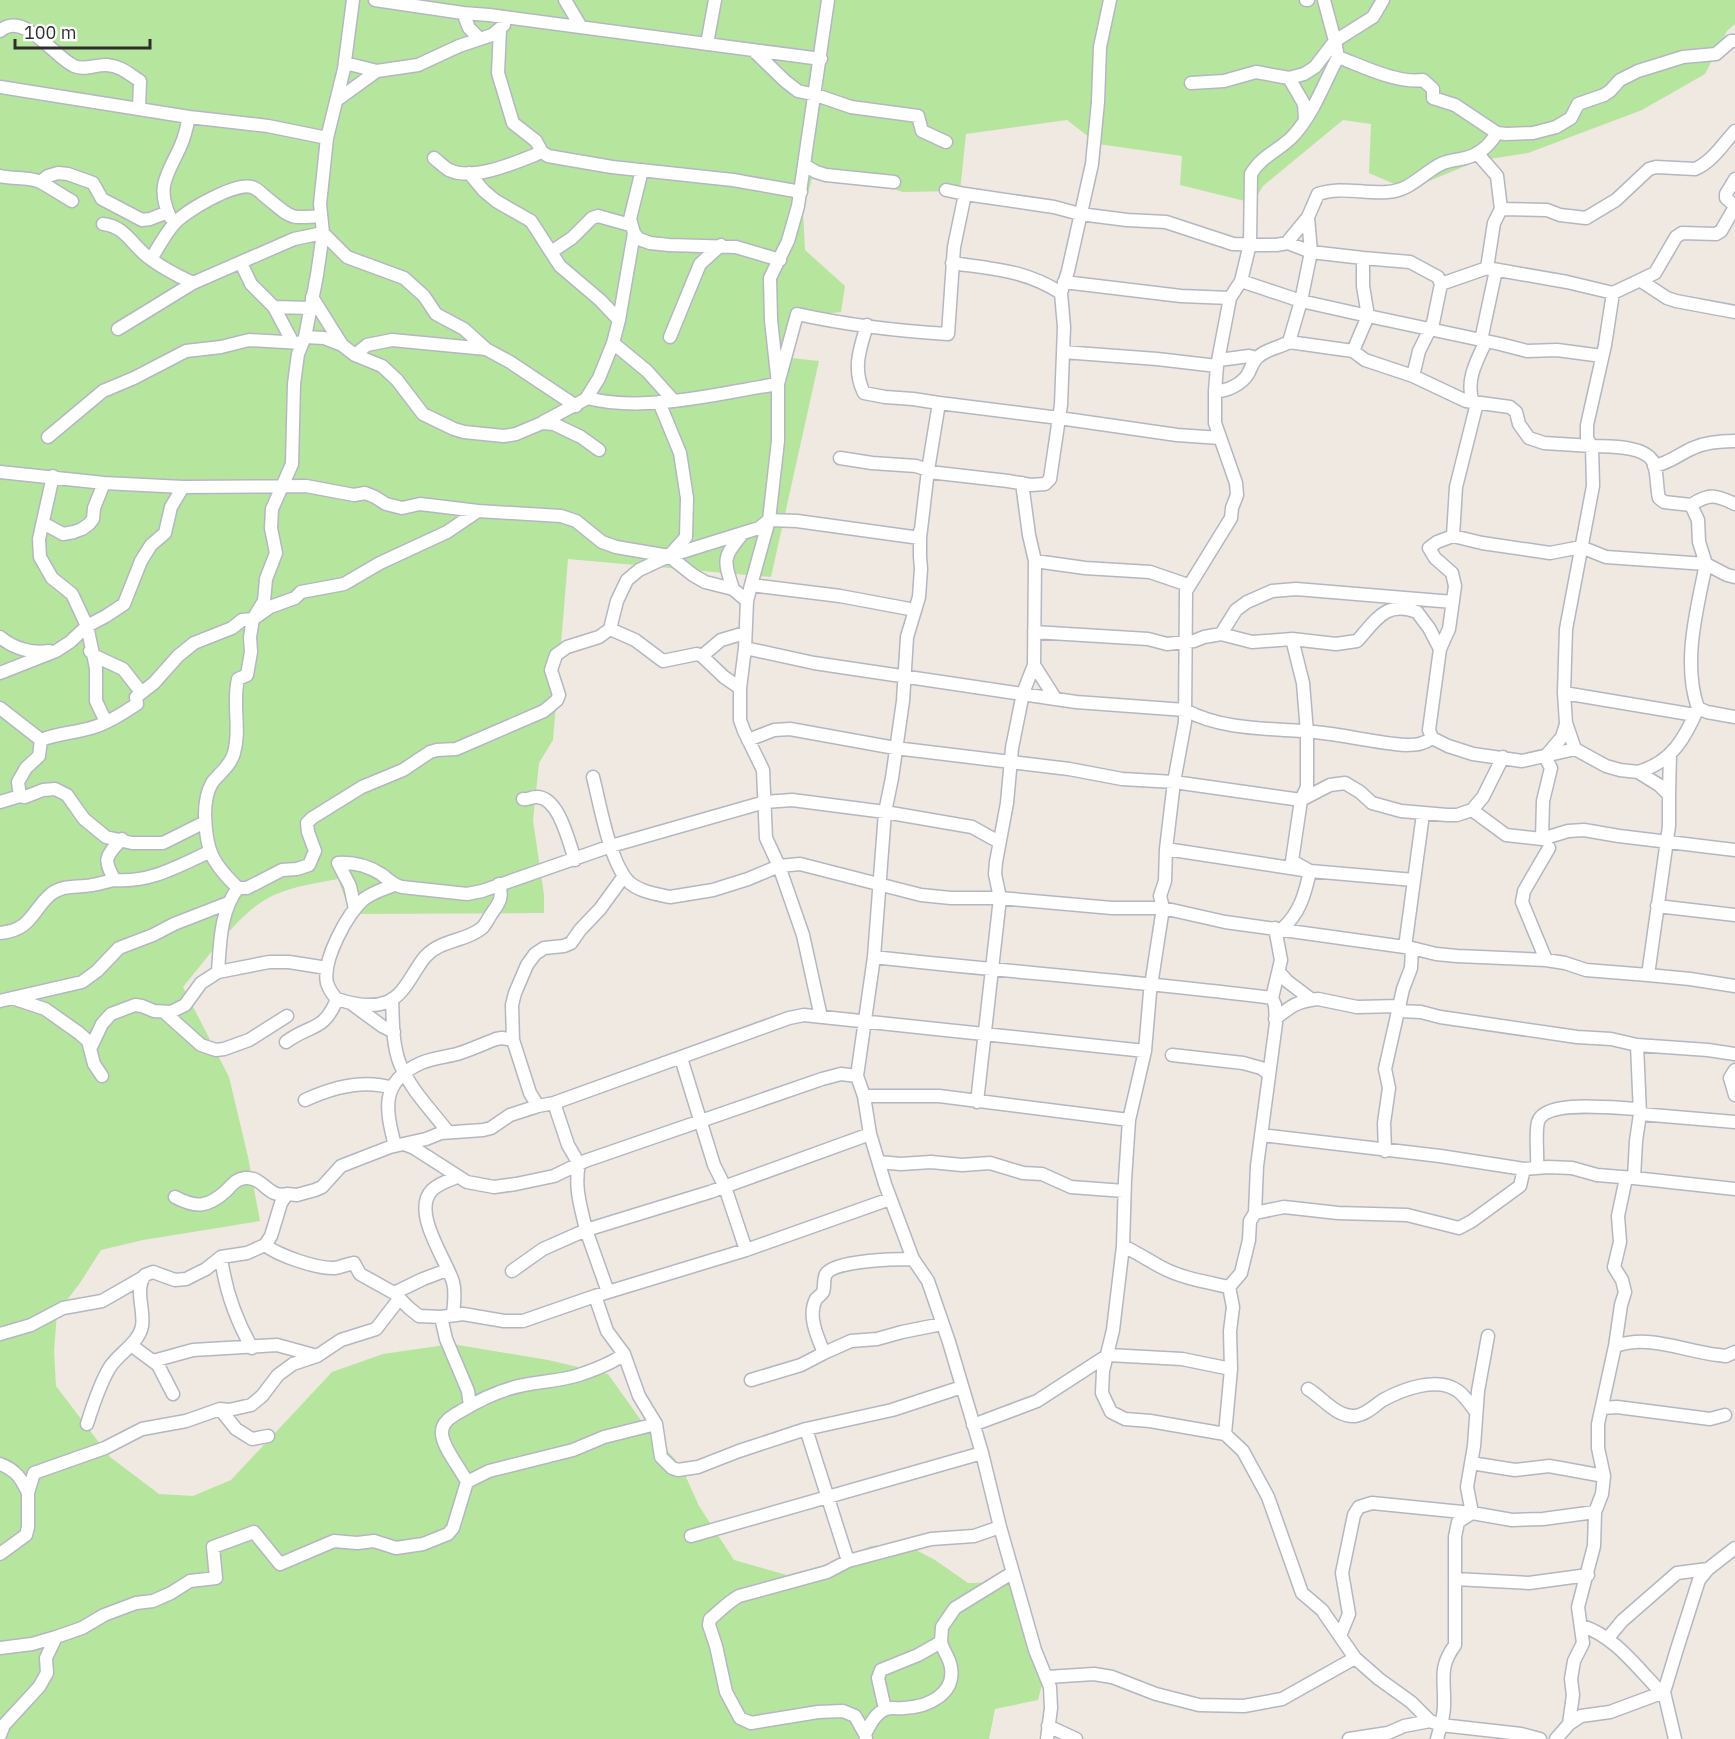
<svg xmlns="http://www.w3.org/2000/svg" width="1735" height="1739" viewBox="0 0 1735 1739" font-family="'IBM Plex Sans',sans-serif">
  <style>
    .green { fill: #b6e59e }
    .lines { fill: none; stroke-linecap: round; stroke-linejoin: round }
    .minor-casing { stroke: #b4b7c1; stroke-width: 15 }
    .minor { stroke: #fff; stroke-width: 12 }
  </style>
  <rect width="100%" height="100%" fill="#efe9e1"/>
  <path class="green" d="M0,0h1735v24l-8,7 -22,43 -63,36 -114,43 -51,8 -69,29 -39,-17 2,-49 -28,-4 -80,66 -10,17 -73,-18 2,-29 -84,-12 -31,-24 -101,14 -6,57 -57,1 -22,-7 -68,-10 -10,36 2,39 40,36 -4,26 -44,5 -6,41 28,3 -48,216 -203,-18 -15,181 -14,23 -6,57 11,75v18l-193,1 -13,-35c-22,4 -43,7 -64,16 -34,15 -67,64 -91,92l46,90 19,80 12,64 -117,19 -42,10 -21,33 -23,30 -3,38 2,35 54,71 49,37 34,2 38,-16 101,-108 51,-18 69,-10 96,16 60,14 37,52 36,40 18,40 35,54 53,15 41,-11 43,-18 32,-3 32,17 33,23 45,-1 31,95 -6,23 -43,9 -6,30h-989z"/>
  <g class="lines">
    <g class="minor-casing">
      <path id="minor" d="M375,0l88,13 26,2 332,44
        M565,0l16,27
        M1306,0h2
        M1383,0l-10,17 -38,24 3,16c24,9 60,27 85,23l10,9v9l22,7 42,28 9,1 27,-1 23,-6 15,-9 7,-14 26,-9 6,-4 10,-11 18,-9 45,-14 33,-3 15,-13h4
        M463,13l6,15 11,11
        M500,29l-2,44 15,50 23,18 6,11 6,4 64,11 121,13 68,12
        M0,31c24,-21 54,26 74,35 11,5 22,-2 33,-1 14,1 22,9 33,16l-1,27
        M707,44l8,-44
        M753,50l32,31 13,10 18,4 35,12 67,9 4,15 24,11
        M1338,57c-14,26 -24,56 -45,79 -13,14 -32,20 -42,38l-1,70 -9,37 -11,17 -13,68 -2,25v32l21,60 1,12 -5,13 -1,10 -45,73 -1,131 -11,60 -8,67 -1,32 -5,15 3,12 -13,84 -5,59 -16,69 -4,60 -2,66 -10,84 -10,41 -1,22 9,19 14,7 25,2 75,13 18,17 25,46 34,96 20,17 33,48 24,21 32,23 19,19 11,4 80,9 19,5
        M345,63l32,8 41,-6 41,-19 33,-11 12,-10
        M1289,78l15,26 1,15
        M1191,83l33,-2 32,-9 33,6 15,-4 11,-7 20,-26 -11,-41
        M0,87l189,30 79,9 59,12
        M337,100l40,-29
        M1735,131c-12,13 -23,31 -40,38l-39,-2 -7,2 -33,31 -30,18 -26,-3 -13,-5 -46,-1 -7,14 -7,45 80,14 46,11 42,-20 21,-36 6,-4 34,1 5,-3 11,-19 3,-2
        M1477,153l20,23 4,33
        M434,158c5,4 10,9 15,12 25,12 70,-9 93,-18
        M806,166l10,6 10,3 68,7
        M642,170l-12,49 4,14 5,6 11,4 19,2 67,2 44,13
        M469,173l15,18 12,10 35,20 29,45 40,34 19,20
        M0,176c12,3 27,1 38,5 11,5 23,14 34,20
        M1735,179l-9,15v4l9,8
        M40,182l8,-6 10,-3 10,1 25,9 9,16 40,21 8,-1 18,-7
        M965,194l89,13 26,7 47,6 39,2 67,22 43,1 12,-2 23,9 -10,49 -12,41 64,9 12,9 48,16 53,25 44,6 6,5 3,12 10,14 15,5 48,3 1,40 -27,143 -2,64 2,30 9,26 31,17 14,4 18,2 21,13 10,10v31l-21,149 42,4 45,7
        M170,217c-15,-32 -1,-44 11,-72 4,-9 6,-19 8,-28
        M1308,217l3,35 52,6
        M103,224c22,2 29,21 45,33 14,11 30,19 45,26
        M1288,243l1,-3 19,-23 10,-23c22,-8 46,0 69,-2 22,-1 34,-17 52,-27 7,-4 14,-5 22,-6 17,-3 27,-12 36,-26
        M551,252l21,-14 20,-20 6,-2 32,9
        M151,259c7,-11 14,-25 23,-35 11,-13 61,-42 78,-37 6,2 10,7 15,11 25,20 21,21 54,18
        M241,263l10,21 23,23 18,34
        M952,263c42,6 73,7 109,30
        M1487,268l-46,16 -3,-7 -28,-15 -47,-4v28l5,30 132,28 27,7 30,-1 45,6
        M1241,281l60,20 67,15 -15,35
        M1641,281l26,17 9,3 59,11
        M1064,282l117,14 49,2
        M1613,293l-8,52 -18,80v14l5,7c16,1 49,-1 60,14 6,9 4,27 7,38l5,4 27,3 7,15 1,22 7,22 21,11 8,2
        M312,297l30,48
        M274,307l37,1
        M118,329l75,-46 101,-44 29,-6 24,24 57,21 20,18 12,18 28,15 22,20
        M305,337l19,1 18,7 13,10 27,11 15,14 26,34 31,15 10,3 40,4 12,-2 26,-11 12,1 27,13 18,13
        M670,337l30,-73 21,-19
        M1481,340l15,-70
        M613,343l34,28 26,29
        M1063,352l94,7 60,7
        M355,355l12,-10 25,-5 94,9 24,13 66,44
        M1219,360l30,-4 7,2
        M1413,376l6,-25 14,-28 8,-39
        M1215,391c11,1 27,-7 33,-17 3,-6 5,-13 10,-17 8,-8 21,-9 31,-15
        M587,398c60,15 131,-5 191,-14l-7,-64 -1,-42 18,-37 10,-35 30,-206
        M659,402l21,51 7,45 -1,39 -17,19
        M1473,402c-8,-21 4,-42 13,-61
        M939,403l120,15 2,-13 3,-78 -3,-34 7,-22 24,-107 6,-62 2,-55 10,-47
        M543,422l43,-23 13,-21 14,-35 6,-23 15,-87
        M48,437l55,-46 31,-13 52,-27 35,-4 28,-7 53,3
        M840,458l32,5 44,3 12,4 11,-67 -26,-4 -28,-2 -21,-4c-12,-24 -4,-45 3,-68
        M1654,466c16,-3 25,-12 39,-18 13,-6 28,-7 42,-7
        M0,472l104,11 79,4 123,-1 48,9 11,-2 10,4 11,7 16,4 18,-4 58,7 83,5 15,5 26,21 14,5 53,9 24,19 12,7 28,7 14,12
        M929,472l79,9 23,4 14,-1 5,-5 9,-61 118,17 43,3
        M53,476l-14,63 1,18 12,21 20,16 15,32 9,42v33l10,21
        M1691,505c19,-12 25,-10 44,-1
        M43,523l20,11 11,-2 8,-3 7,-5 4,-5 1,-11 10,-25
        M920,531v26l1,12 -2,28 -12,40 -4,64 -11,77 -7,34 87,15 27,15
        M1453,536l3,-49 21,-84
        M1035,561l50,7 65,4 38,13
        M751,585l18,-65 9,-79v-57l19,-70c50,11 100,17 151,20l6,-87 11,-53 -19,-4
        M733,589c-10,-31 -10,-31 10,-56
        M915,610l-75,-14 -89,-11 -4,16 -2,47 69,15 262,39 109,8c39,21 87,18 130,22 31,3 61,11 91,13 11,0 18,-1 26,-7
        M610,629l25,11 28,21 34,-7 5,2 22,21 16,11
        M1034,632l114,7 19,5 27,-3 10,-4 17,-3 15,-24 11,-8 25,-11 24,-2 157,13
        M1221,634l31,8 40,-3 44,5 21,-3c19,-21 29,-41 60,-29l12,16 11,21
        M0,637c13,11 32,17 49,14
        M745,648l-5,40v32l4,11 19,39 3,68 13,28 24,69 18,82
        M90,651l5,5 28,13 18,23
        M702,656l19,-16 24,-7
        M1034,665l21,33
        M0,673l56,-22 14,-9 17,-16 19,-10 18,-12 17,-43 10,-16 14,-12 6,-26 12,-20
        M1564,693l131,22
        M0,708l41,32c17,-7 33,-7 50,-12 17,-5 32,-15 46,-24l-1,-7 18,-14 24,-27 16,-13 38,-15 10,-8 11,-1 17,-12 25,-9 6,-6 43,-8 36,-21 67,-31 31,-21
        M748,740l26,-10 16,-1 105,19 174,21 53,10 52,3 127,18 29,-15 15,-2 15,9 12,11 29,8 46,4h10l15,-5 34,25 36,4 26,-8 16,-1 35,6 116,14
        M1575,749l-53,12 -49,-7 -25,-8 -16,-8 -3,-8 11,-81 9,-20 6,-43 -3,-13 -17,-15 -6,-10 8,-6 16,-6 29,7 68,10 31,-6 25,10 100,7c-9,45 -24,99 -8,144
        M1638,772c34,-10 47,-34 60,-64l9,4 28,5
        M593,777c7,27 17,88 37,106 11,9 26,11 40,14l43,-7 35,-11 31,-13 21,-2 121,31 30,3h49l112,10h51l62,14 187,26 24,6 21,2 89,4 19,3 21,7 62,5
        M1669,795l1,-41
        M20,796l-2,-14 8,-14 13,-12 2,-16
        M523,799c5,1 8,-2 13,-2 23,-1 33,46 39,63
        M0,802l20,-6 5,1 18,-7 12,-1 12,6 17,24 22,18 26,6h31l42,-21
        M1472,810l11,-13 20,-40
        M1542,839l1,-38 8,-33 -6,-11 17,-20 4,-13
        M1166,849l144,22 104,9
        M115,880c35,3 63,-14 94,-28
        M238,888c-26,-25 -32,-37 -33,-73 0,-11 1,-22 7,-32 7,-10 18,-16 22,-30 7,-24 -2,-49 4,-74l9,-4 4,-23 -1,-15 3,-18 11,-18 2,-22 10,-26 -5,-25 1,-19 20,-45 2,-80 4,-30 7,-17 12,-62 6,-42 -3,-29 7,-66 17,-69 9,-69
        M1657,906l78,9
        M355,909l-5,-23 -12,-23c15,-1 30,3 43,11 7,5 12,11 21,13l65,7 15,-3 129,-45 154,-44 27,-2 93,12 -11,145 -17,119
        M1282,929c18,-16 23,-35 28,-58l-18,-10 9,-61 6,-13v-55l-4,-49 -11,-44
        M0,933c32,-3 32,-23 51,-39 13,-10 27,-6 41,-9 8,-1 15,-4 23,-5 -13,-21 -9,-24 7,-41
        M1405,947l18,-133
        M874,957c132,15 266,24 398,41l3,7 1,18 -19,143 -2,47 -5,8 -1,19 -8,33 -12,14
        M1546,960l-24,-58 2,-11 25,-43
        M218,972l51,-10h20l38,6
        M1279,972l8,9 25,19
        M12,998l33,11 34,24 9,8 6,23 8,12
        M1272,998l9,-38 -6,-32
        M337,999c-4,-4 -8,-10 -10,-16 -5,-23 20,-69 37,-84 9,-7 20,-10 30,-14
        M392,999c1,21 0,45 8,65 10,25 32,47 48,68
        M0,1001l82,-19 15,-11 22,-23 34,-13 21,-11 54,-21
        M352,1004l30,22 12,6
        M1399,1011l22,1 19,5 137,20 34,2 26,6 71,5 27,4
        M164,1012l37,33 15,5 8,-1 25,-9 38,-24
        M1275,1019c16,-13 22,-18 43,-20l39,8 43,-1
        M513,1040l-1,-35 3,-12 12,-28 8,-11 9,-6 20,-2 7,-3 9,-13 20,-21 24,-33
        M286,1042c24,-18 38,-10 51,-43 15,5 35,9 50,3 18,-7 26,-31 38,-45 16,-18 40,-15 57,-29 4,-4 7,-11 10,-15 8,-11 11,-16 7,-29
        M1637,1045l3,69 -4,27 -2,37 101,11
        M91,1047l11,-23 9,-10 24,-9 7,1 12,5 17,1 14,-7 16,-22 17,-11c2,-28 2,-61 20,-84h9l35,-18 15,-1 12,-4 6,-14 -7,-19 -1,-9 5,-5 50,-31 41,-17 27,-18 7,-2 19,-1 88,-38 13,-11 2,-5 -8,-25 5,-15 11,-8 32,-10 11,-8 7,-28 10,-21 12,-10 30,-14 90,-28 10,-8 28,1 123,17 8,-68
        M1172,1055l71,8 18,5 8,6
        M681,1058l33,107 11,22 21,63
        M1735,1070l-5,8 5,17
        M305,1100c26,-12 59,-21 87,-12
        M977,1102l23,-204 -5,-24 1,-12 11,-59 5,-55 11,-55 11,-28 1,-104 -6,-26 -7,-52
        M1640,1114l95,8
        M870,1134l-160,58 -124,38 22,62 -13,4 12,35 17,23 15,42 17,28 5,33 11,11 6,2 20,-3 41,-16 67,-22 86,-19 70,-23
        M1261,1135l179,21 84,13 24,-2 24,1 25,7 37,3
        M404,1144l10,4 53,34 27,5 22,-3 38,-8 31,-15 237,-82 19,-5 16,2 7,20h75l190,24
        M395,1146c-9,-36 -16,-64 26,-83 11,-5 24,-6 36,-9 13,-4 26,-10 39,-15l6,-1 11,2 17,53 8,13
        M1385,1151l-1,-28 5,-35 -4,-19 18,-80 8,-21 1,-20
        M879,1162l22,2 30,-2 31,3 28,-2 33,10 19,1 29,13 53,4
        M1537,1168c1,-13 -2,-35 1,-46 7,-24 81,-13 102,-13
        M175,1197c21,11 32,11 51,-6 6,-6 10,-12 19,-13 18,-2 23,21 42,16
        M1255,1213l29,-6 54,6 69,2 52,13 13,-7 48,-35 4,-17
        M265,1245c14,11 53,24 70,23 6,-1 13,-4 19,-5l6,11 34,19 15,15 10,8 22,1 22,-3 41,7h19l72,-25
        M1123,1246c13,6 25,14 38,21 20,11 45,15 68,20l4,20 -3,24 1,38 -6,65
        M221,1257c4,32 15,63 31,91
        M512,1271l31,-22 43,-19c-5,-23 -12,-42 -7,-66l-11,-19 -14,-42
        M608,1292l138,-42 144,-51
        M394,1293l29,-14 24,-9
        M453,1314c1,-11 3,-21 0,-32 -7,-23 -42,-70 -21,-92 6,-6 17,-10 25,-13
        M441,1317l5,22 22,52 2,15
        M0,1334l31,-9 32,-17 39,-7 40,-23
        M131,1345l27,20 15,29
        M1615,1346l6,-41 4,-13 -3,-12 -8,-13 6,-25 -2,-26 8,-38
        M824,1353l27,-12 26,-2 25,-7 40,-8
        M153,1361l40,-11 84,-5 40,11
        M751,1380l50,-15 23,-12c-6,-15 -17,-37 -8,-54 2,-2 5,-4 7,-7 2,-5 0,-13 3,-18 9,-14 71,-15 87,-15
        M1308,1389c15,9 28,28 47,27 11,-1 20,-11 28,-16 20,-11 55,-24 75,-9 7,5 12,13 18,21
        M1602,1408l15,-1 93,12 15,-4
        M220,1409l16,20 16,10 16,-3
        M87,1424c5,-16 15,-44 23,-57 9,-14 29,-24 32,-41 3,-16 -8,-36 3,-51l8,-3 22,8 11,-1 20,-10 15,-12 26,-4 18,-8 6,-9 10,-33 6,-9 10,1 18,-5 7,-3 19,-21 49,-19 36,-8 15,-6 42,-3 8,-2 19,-13 28,-9 16,-3 235,-85 15,-3 341,36
        M973,1425l64,-24 71,-46 74,4 49,10
        M806,1429l42,132 -21,11 -88,24c-11,6 -19,15 -29,23l-1,6 7,21 10,46 14,26 11,5 67,-11 25,-1 12,5 10,18 1,5
        M1471,1463l44,7 34,-4 55,10
        M0,1464c16,6 21,14 28,29
        M467,1482c-7,-14 -24,-34 -25,-48 -1,-12 10,-18 19,-23 20,-12 41,-22 63,-26 18,-4 37,-4 55,-10 15,-5 32,-11 45,-21
        M1000,1527l35,123 15,37 1,21 -4,31
        M691,1536l291,-83 -33,-111 -21,-61 -15,-22 -28,-75 -15,-50 -6,-38
        M0,1554l26,-19 2,-8v-34l6,-20 71,-25 37,-19 44,-8 34,-12 9,1 22,-5 11,-9 16,-21 15,-11 24,-8 24,-16 35,-11 20,-26
        M848,1561l83,-22 43,-3 26,-9 -18,-74
        M1455,1579l74,4 59,-8
        M1582,1626c33,10 56,43 80,67
        M1340,1636l9,-22 -7,-41 12,-58 5,-8 13,-4 100,10 40,7 31,-1 52,-7
        M1608,1638l14,-17 55,-48 31,-4
        M0,1648l32,-4 24,-7 26,-9 22,-13 32,-12 17,-2 18,-8 19,-12 26,-3 -3,-31 41,-15 26,32 54,-23 23,2 17,-2 22,7 27,-4 25,-10 5,-6 14,-46 22,-11 84,-21 31,-13 52,-13
        M1047,1677l47,-3 18,3 44,17 43,11 45,1 38,-7 73,-41
        M885,1709l-7,-31 3,-8 37,-15 23,-13 1,-15 13,-19 57,-35
        M1569,1724l4,-29 -2,-16 3,-18 9,-18 -5,-36 16,-61 1,-34 7,-18 2,-18 -6,-28v-24l17,-78c36,-12 67,5 103,9l8,1 9,-4
        M1048,1726l28,13
        M865,1734c5,-9 10,-21 21,-25 6,-2 12,0 18,-1 24,-1 51,-14 47,-40 -1,-10 -8,-17 -10,-26
        M0,1735l4,-10 35,-38 8,-14 -1,-15 10,-21
        M1349,1739l39,-6 16,-7 26,-5
        M1437,1739c3,-11 7,-22 7,-33 1,-27 -6,-38 11,-61v-108l3,-15 14,-9 -5,-26 7,-41 4,-55 10,-55
        M1556,1739l13,-15 12,-8 29,-4 54,-20
        M1675,1739l-11,-47 13,-43 22,-69 9,-11 27,-21"/>
    </g>
    <use href="#minor" class="minor"/>
  </g>
  <path d="M15 39v9h135v-9" fill="none" stroke="#2e2e2e" stroke-width="3"/>
  <text x="24" y="39" font-size="18" fill="#2e2e2e" stroke="#ffffff" stroke-width="4.5" paint-order="stroke">100 m</text>
</svg>
